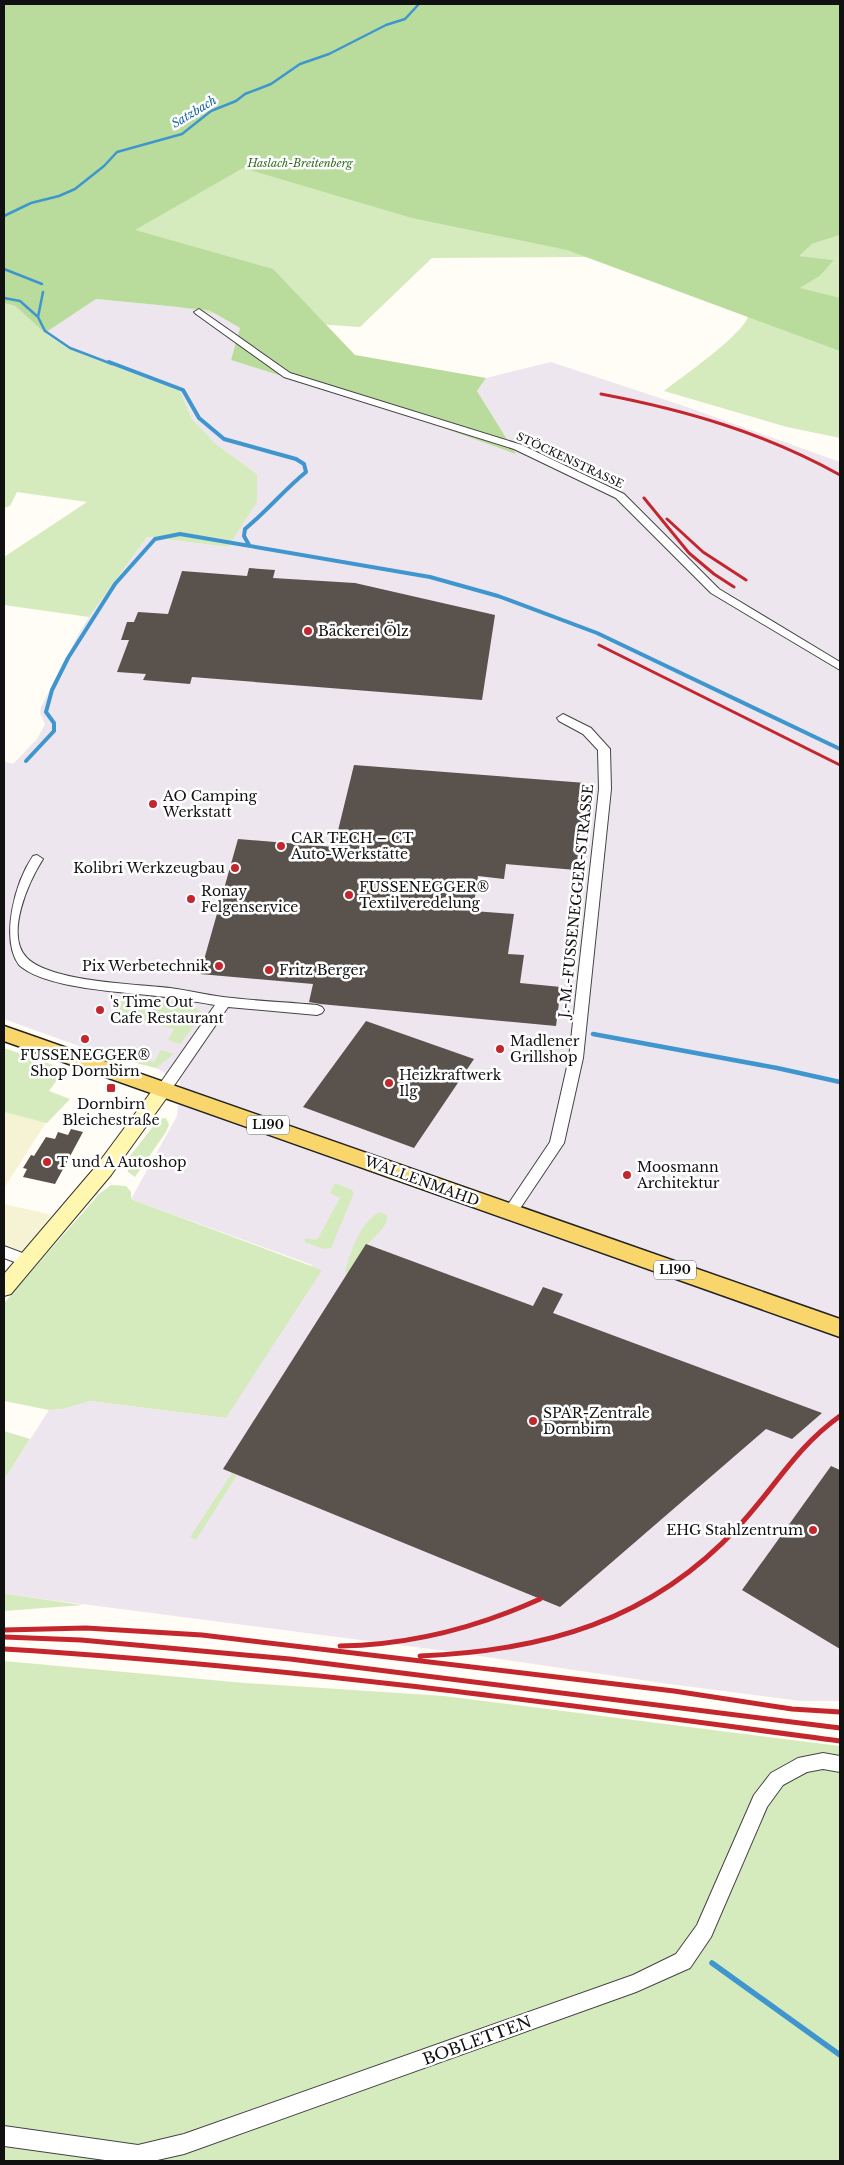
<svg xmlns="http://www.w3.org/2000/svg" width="844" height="2165" viewBox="0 0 844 2165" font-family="'Libre Baskerville',serif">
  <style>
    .industrial { fill: #eee6ef }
    .farmland { fill: #f6f3d4 }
    .green { fill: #d5ebbd }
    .forest { fill: #b9dc9c }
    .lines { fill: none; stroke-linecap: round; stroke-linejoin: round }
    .stream-far3 { stroke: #3f96cf; stroke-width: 2.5 }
    .stream-far2 { stroke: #3f96cf; stroke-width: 4 }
    .stream-far1 { stroke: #3f96cf; stroke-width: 4.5 }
    .stream { stroke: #3f96cf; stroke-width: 5.5 }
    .building { fill: #5a524d }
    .street-casing { stroke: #444; stroke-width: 2 }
    .secondary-casing { stroke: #333; stroke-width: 2 }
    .primary-casing { stroke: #222; stroke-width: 3 }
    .street { fill: #fff; fill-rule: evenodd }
    .secondary { fill: #fff6b0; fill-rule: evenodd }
    .primary { fill: #f9d66b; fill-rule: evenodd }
    .rail-far1 { stroke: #c4262e; stroke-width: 3 }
    .rail { stroke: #c4262e; stroke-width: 5 }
    .poi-dot { fill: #c4262e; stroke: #fff; stroke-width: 2 }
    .labels { text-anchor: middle; stroke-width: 5; stroke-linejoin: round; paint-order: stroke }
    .far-park-label { font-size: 11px; font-style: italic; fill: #2f6b1f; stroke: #fff }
    .far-street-label { font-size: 11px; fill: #111; stroke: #fff }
    .far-water-label { font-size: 12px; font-style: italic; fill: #1768a6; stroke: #fff }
    .shield { fill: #fff; stroke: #585858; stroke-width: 1 }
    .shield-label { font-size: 12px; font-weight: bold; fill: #111 }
    .poi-label { font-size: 14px; fill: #111; stroke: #fff; text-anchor: start }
    .street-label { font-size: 14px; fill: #111; stroke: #fff }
    .near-street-label { font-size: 16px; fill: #111; stroke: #fff }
  </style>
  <rect width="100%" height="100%" fill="#fffdf5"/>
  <path class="industrial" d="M96,299l113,11 31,18 -9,32 193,61 91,32 -38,-62 9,-13 65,-16 130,43 159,57v1239h-39l-132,-17 -223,-33 -442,-57v-114l45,-70 14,-1 27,-8 136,17 86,-153 -181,-66 46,-83 3,-34 -24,-14 -58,-15 -94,-34v-258l9,3 24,-25 8,-15 -5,-11 1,-6 38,-74 10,-16 58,-80 81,10 29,-73 -41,-30 -24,-25 -12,-28 -111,-42 -24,-16z"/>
  <path class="farmland" d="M4,1112l43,9 -43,67z
    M4,1204l48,11 -29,37 -19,-7z"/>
  <path class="green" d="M4,4h670l4,8 -8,4v9l28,4 53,13 71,9 1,57 -11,22 -56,36 -23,11 -18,19 11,11 -3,21 -6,13 24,29 22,8 14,13 44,3 -21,-6 20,-12 14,-16 -36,-4 14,-12 28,-9v203l-53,-11 -123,-36c18,-14 77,-55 84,-74 3,-8 0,-22 0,-31l-28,-26 -12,-4 -276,2 -72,69 -116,-8 -94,-17 -33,-1 -55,-13 -24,-3 -34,-13z
    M4,303l11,3 30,27 24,16 111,42 12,28 24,25 41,30v28l-29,45 -81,-10 -58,80 -85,-12v-48l83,-55 -70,-10 -7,14 -6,2z
    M124,995l68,10 9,7 -1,6 -20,26 -12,-4 6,-11 -57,-15z
    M102,1047l52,15 7,-12 13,4 -18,14 -58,-15z
    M4,1048l61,21 -16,22 21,8 -23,24 -43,-11z
    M166,1118l3,7 -3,7 -31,45 -7,-5 -2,-11 33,-42z
    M335,1183l17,7 2,3 -23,55 -7,1 -19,-7v-4l12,2 23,-42 -10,-5z
    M111,1185l15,1 5,6v7l191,71 -96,148 -136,-17 -27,8 -14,1 -45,-9v-98l95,-109z
    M379,1212l8,3c2,12 -16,24 -22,32 -7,9 -12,19 -18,28l-2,-4c7,-22 13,-45 34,-59z
    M4,1431l26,8 -26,41z
    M232,1473l5,2 -41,65 -6,-3z
    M4,1594h2l77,11 -79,6z
    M4,1661l241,22 199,13 396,50v415h-836z"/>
  <path class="forest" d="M4,4h836v231l-28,9 -13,12 35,4 -14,16 -20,12 40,10v53l-273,-101 -155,-32 -169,-50 -108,62 138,39 82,86 131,23 -9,13 39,63 -92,-33 -193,-61 9,-32 -31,-18 -113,-11 -51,34 -30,-27 -11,-3z"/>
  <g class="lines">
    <path class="stream-far3" d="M4,216l27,-13 28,-7 16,-7 29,-23 13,-14 65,-18 29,-23 25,-10 9,-7 26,-10 29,-20 29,-10 57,-29 19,-6 14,-15
      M4,269l38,15
      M4,298l16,3 18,16 7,14 25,17 42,16
      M38,317l5,-25"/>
    <path class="stream-far2" d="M109,362l74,28 16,28 25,21 72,20 8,5 2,8c-22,18 -39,39 -61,57l-1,7 5,9
      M26,761l28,-30v-8l-8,-11 6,-22 16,-32 47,-74 40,-45 25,-5 250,43 68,19 99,37 243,116"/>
    <path class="stream-far1" d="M593,1034l184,34 63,14"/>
    <path class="stream" d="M712,1963l128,92"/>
  </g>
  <path class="building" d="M249,568l26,2 -2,8 82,5 140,32 -13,85 -290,-23 -2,7 -47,-4 3,-6 -29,-2 12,-32h-8l6,-18h7l4,-10 30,2 14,-43 65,5z
    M354,765l232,18 -10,87 -70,-6 -2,15 -26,-3 -5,35 41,3 -6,40 16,1 -4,28 41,4 -5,39 -236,-22 -11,-2 4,-18 -113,-10 38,-135 96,8z
    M366,1021l108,38 -60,89 -111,-41z
    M71,1129l12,3 -28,52 -32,-7 4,-8 -4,-1 8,-13 3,1 12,-19 9,2 3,-7 10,3z
    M366,1244l167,62 10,-19 20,7 -10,19 269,100 -30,26 -26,-10 -206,178 -337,-138z
    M831,1466l9,4v179l-98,-59z"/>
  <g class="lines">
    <g class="street-casing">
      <path id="street" d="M199,309l91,64 232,72 102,49 95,95 121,73v8l-129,-77 -95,-95 -102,-49 -230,-72 -88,-63 -2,-2z
        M563,714l28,14 19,21 1,40 -28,269 -19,85 -49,73 -5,1 -5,-1 -2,-4 47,-70 19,-84 30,-269 -1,-39 -15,-16 -24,-13 -2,-3z
        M37,855l6,4c-14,22 -39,76 -16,99 24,24 109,26 143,30 18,2 35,7 53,9 31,4 63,5 94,8l5,2 2,3 -2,3 -5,2 -89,-8 -59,86h-10l-2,-4 2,-4 56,-80c-14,-2 -28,-5 -41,-7 -39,-6 -126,-7 -155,-33 -19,-26 -4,-83 14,-109z
        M4,1246l29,11 2,4 -2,4 -5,2 -24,-9z
        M823,1753l17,3v16l-17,-3 -16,3 -24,13 -16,22 -56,130 -21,31 -54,24 -452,162 -31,7h-41l-108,-15v-20l134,19 46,-11 449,-159 43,-21 21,-29 57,-130 17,-22 27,-15z"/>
    </g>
    <g class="secondary-casing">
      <path id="secondary" d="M164,1082l7,2 2,5 -62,86 -100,119 -7,2v-22l93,-109 60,-81z"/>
    </g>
    <g class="primary-casing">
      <path id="primary" d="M4,1026l836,293v18l-836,-296z"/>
    </g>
    <use href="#street" class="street"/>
    <use href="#secondary" class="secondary"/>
    <use href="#primary" class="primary"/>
    <path class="rail-far1" d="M601,394c84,16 164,39 239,81
      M644,498l45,55 25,21 20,13
      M667,519l36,33 43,28
      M599,645l241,120"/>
    <path class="rail" d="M4,1630l82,-2 116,7 472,56 118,18 48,3
      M4,1637l77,3 209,19 550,69
      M340,1646c71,-1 136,-18 200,-47
      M4,1649c280,17 558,55 836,92
      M420,1656c124,-5 231,-35 318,-129 37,-39 56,-78 102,-111"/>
  </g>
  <g class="poi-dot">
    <circle cx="308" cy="631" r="5"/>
    <circle cx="153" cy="804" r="5"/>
    <circle cx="281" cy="846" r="5"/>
    <circle cx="235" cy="868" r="5"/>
    <circle cx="349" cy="895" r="5"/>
    <circle cx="191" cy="899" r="5"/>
    <circle cx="219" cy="966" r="5"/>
    <circle cx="269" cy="970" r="5"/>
    <circle cx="100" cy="1010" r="5"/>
    <circle cx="85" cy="1039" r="5"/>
    <circle cx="500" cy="1049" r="5"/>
    <circle cx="389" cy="1083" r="5"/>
    <rect x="106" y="1083" width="10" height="10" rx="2.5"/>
    <circle cx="47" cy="1162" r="5"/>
    <circle cx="627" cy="1175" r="5"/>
    <circle cx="533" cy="1421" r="5"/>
    <circle cx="813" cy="1530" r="5"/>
  </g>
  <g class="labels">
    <g class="far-park-label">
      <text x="300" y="167">Haslach-Breitenberg</text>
    </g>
    <g class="far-street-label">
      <text transform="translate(570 460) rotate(25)" y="4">STÖCKENSTRASSE</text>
    </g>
    <g class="far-water-label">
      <text transform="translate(194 112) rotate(-31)" y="4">Satzbach</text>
    </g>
    <g class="shield">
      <rect x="247" y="1115.5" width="42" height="19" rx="4"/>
      <rect x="654" y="1260.5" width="42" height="19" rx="4"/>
    </g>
    <g class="shield-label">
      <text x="268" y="1129">L190</text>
      <text x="675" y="1274">L190</text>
    </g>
    <g class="poi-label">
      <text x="318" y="636">Bäckerei Ölz</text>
      <text x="163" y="801">AO Camping<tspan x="163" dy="16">Werkstatt</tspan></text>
      <text x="291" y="843">CAR TECH – CT<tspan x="291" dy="16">Auto-Werkstätte</tspan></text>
      <text x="225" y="873" text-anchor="end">Kolibri Werkzeugbau</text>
      <text x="359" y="892">FUSSENEGGER®<tspan x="359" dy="16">Textilveredelung</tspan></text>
      <text x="201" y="896">Ronay<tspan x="201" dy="16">Felgenservice</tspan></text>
      <text x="209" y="971" text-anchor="end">Pix Werbetechnik</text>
      <text x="279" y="975">Fritz Berger</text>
      <text x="110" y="1007">'s Time Out<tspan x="110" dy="16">Cafe Restaurant</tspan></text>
      <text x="510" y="1046">Madlener<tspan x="510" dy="16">Grillshop</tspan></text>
      <text x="85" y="1060" text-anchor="middle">FUSSENEGGER®<tspan x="85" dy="16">Shop Dornbirn</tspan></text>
      <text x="399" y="1080">Heizkraftwerk<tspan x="399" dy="16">Ilg</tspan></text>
      <text x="111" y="1109" text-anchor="middle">Dornbirn<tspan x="111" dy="16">Bleichestraße</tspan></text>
      <text x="57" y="1167">T und A Autoshop</text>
      <text x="637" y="1172">Moosmann<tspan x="637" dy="16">Architektur</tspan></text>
      <text x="543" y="1418">SPAR-Zentrale<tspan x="543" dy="16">Dornbirn</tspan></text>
      <text x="803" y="1535" text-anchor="end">EHG Stahlzentrum</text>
    </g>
    <g class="street-label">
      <text transform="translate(576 901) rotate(-84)" y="5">J.-M.-FUSSENEGGER-STRASSE</text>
      <text transform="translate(422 1181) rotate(20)" y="5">WALLENMAHD</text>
    </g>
    <g class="near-street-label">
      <text transform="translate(477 2040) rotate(-20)" y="6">BOBLETTEN</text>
    </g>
  </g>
  <rect width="844" height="2165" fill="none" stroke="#111111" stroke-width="10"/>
</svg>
